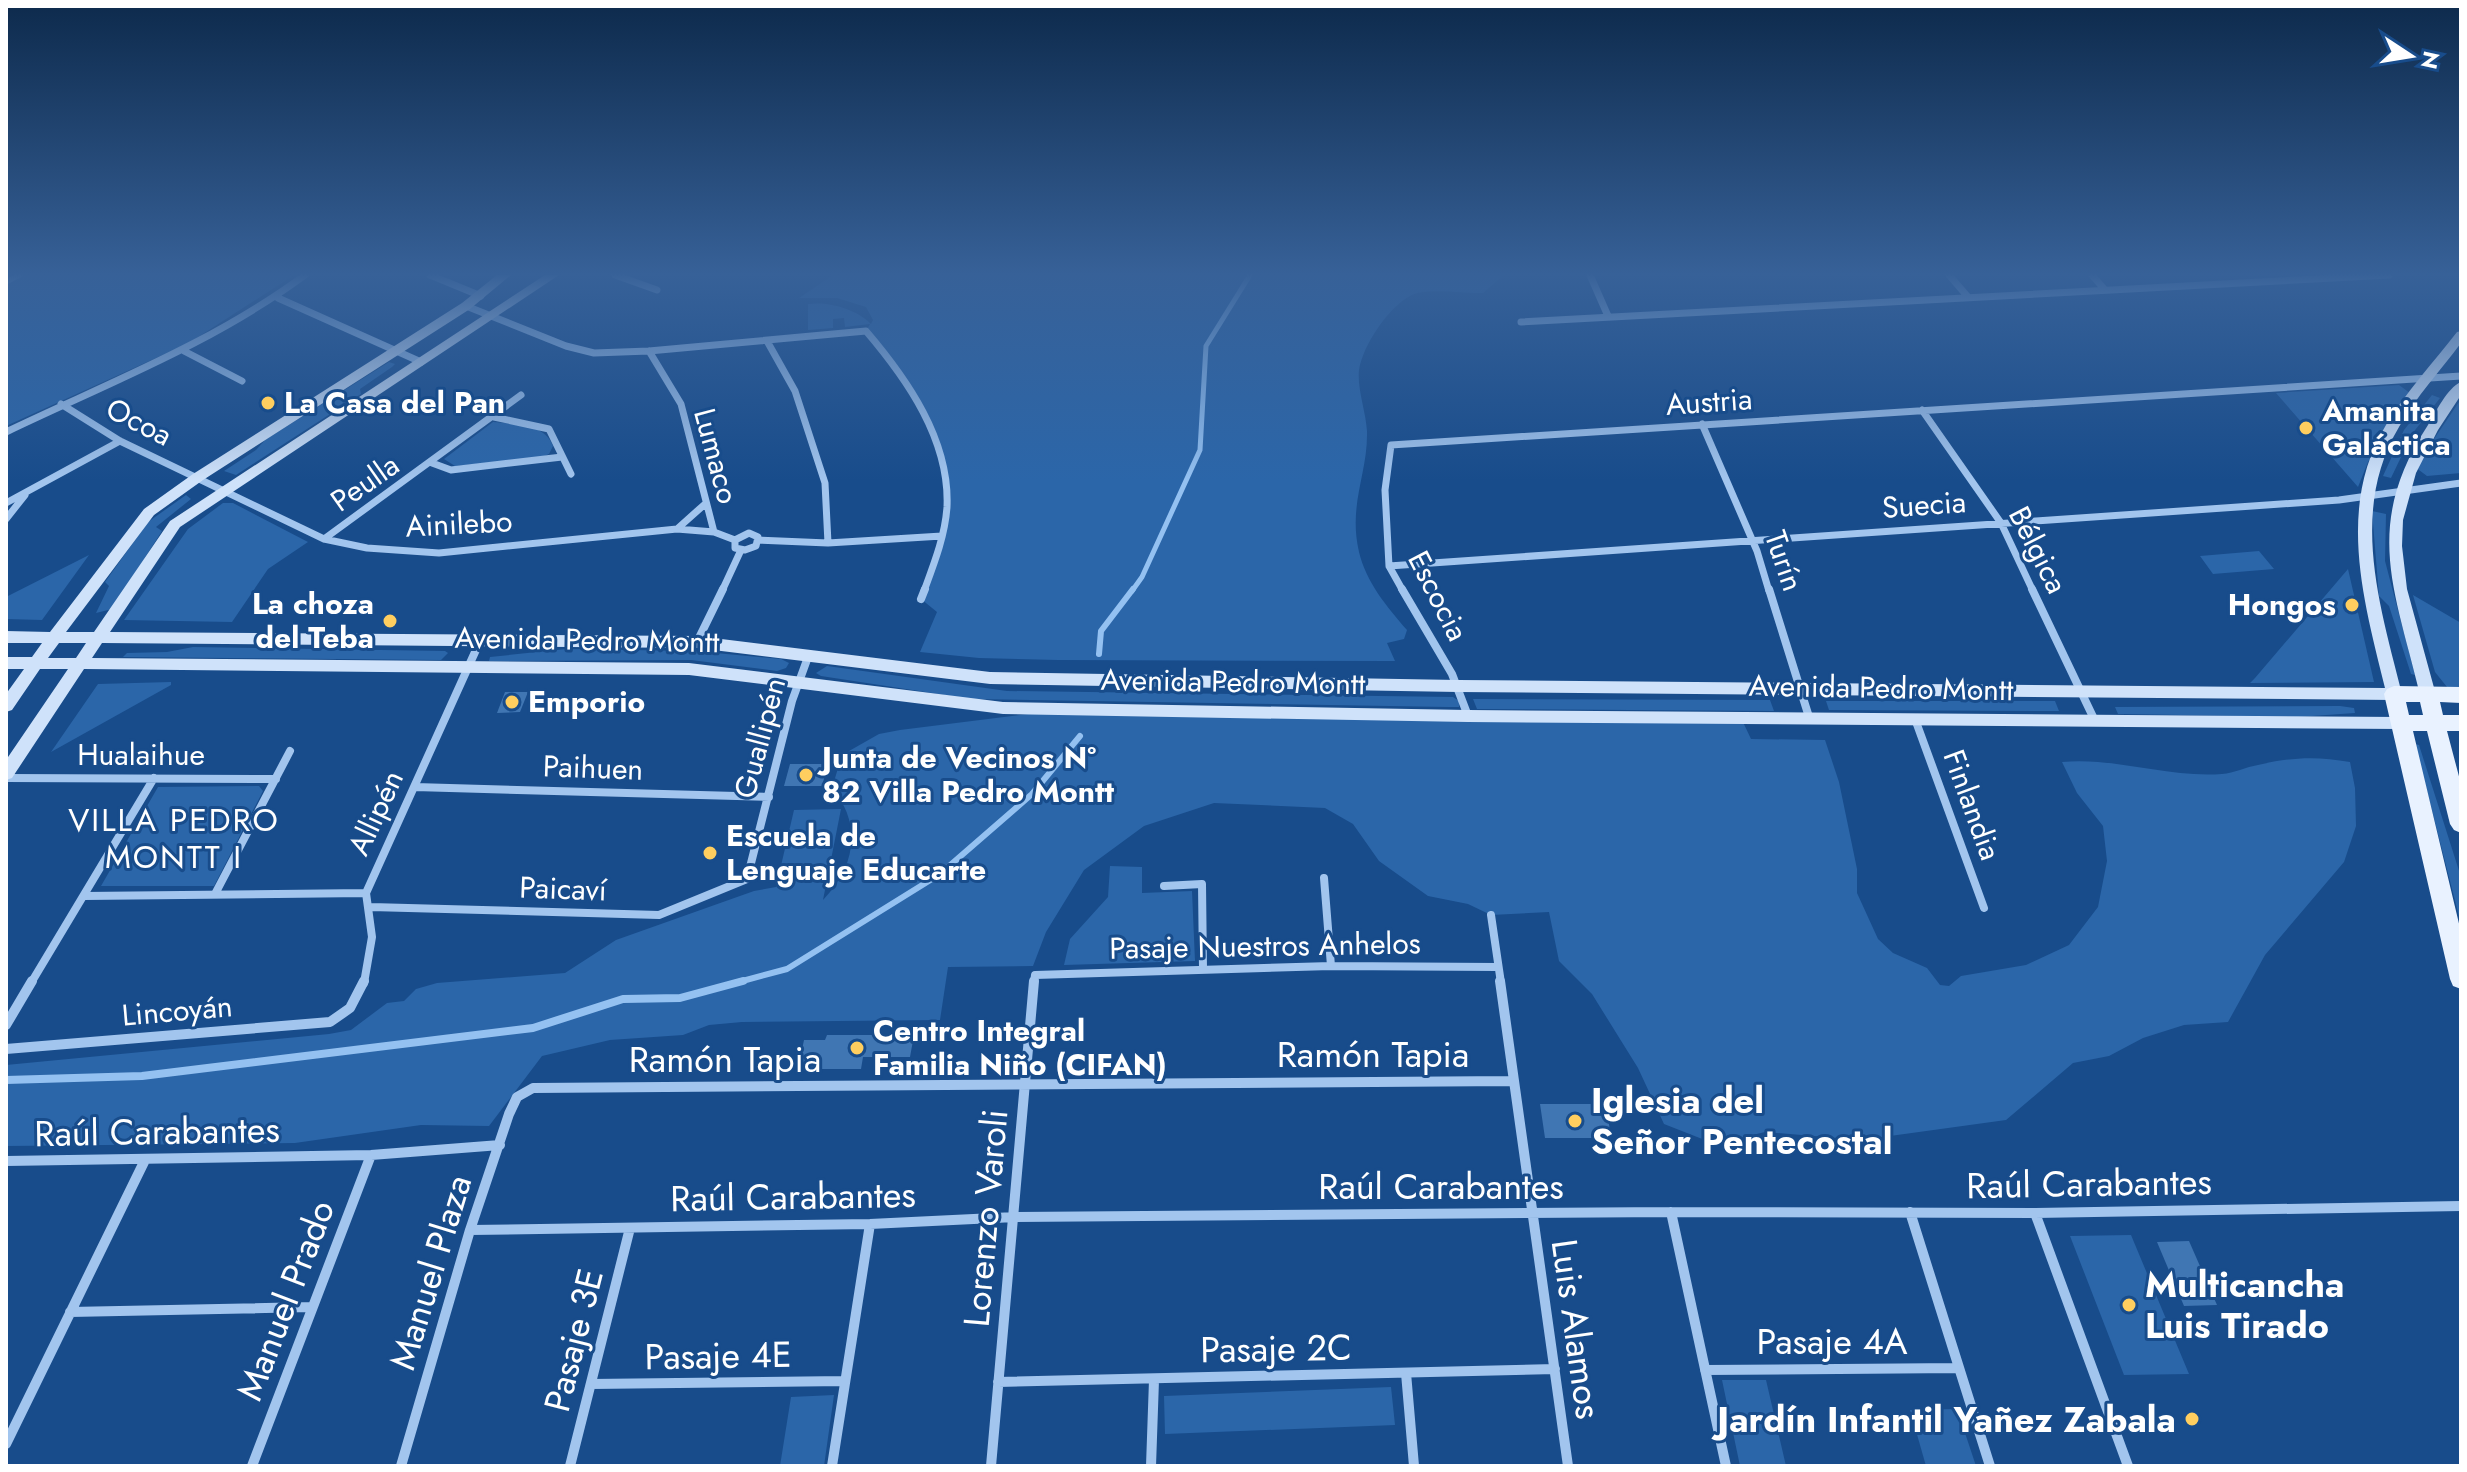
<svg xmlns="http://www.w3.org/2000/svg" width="2467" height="1472" viewBox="0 0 2467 1472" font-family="Jost,sans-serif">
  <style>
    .green { fill: #2b66a9 }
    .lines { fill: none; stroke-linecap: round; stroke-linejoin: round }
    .stream-far2 { stroke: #94c1f1; stroke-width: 5 }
    .stream-far1 { stroke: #94c1f1; stroke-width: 6 }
    .stream { stroke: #94c1f1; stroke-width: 8 }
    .building { fill: #4076b3 }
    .street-far2 { stroke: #a2c5ee; stroke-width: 7 }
    .street-far1 { stroke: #a2c5ee; stroke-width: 8 }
    .street { stroke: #a2c5ee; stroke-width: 10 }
    .secondary { fill: #cfe2fa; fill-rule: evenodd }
    .primary { fill: #e9f2ff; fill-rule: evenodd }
    .poi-dot { fill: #ffce5f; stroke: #184c8b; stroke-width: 3 }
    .labels { text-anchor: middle; stroke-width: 6; stroke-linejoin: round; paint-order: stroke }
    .street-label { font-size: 30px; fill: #fff; stroke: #184c8b }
    .poi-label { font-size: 30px; font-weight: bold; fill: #fff; stroke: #184c8b; text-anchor: start }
    .neighbourhood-label { font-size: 32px; letter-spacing: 2px; fill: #fff; stroke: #184c8b }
    .near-street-label { font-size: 36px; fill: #fff; stroke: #184c8b }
    .near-poi-label { font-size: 36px; font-weight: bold; fill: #fff; stroke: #184c8b; text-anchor: start }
  </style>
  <rect width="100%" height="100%" fill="#184c8b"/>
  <path class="green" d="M6,275h288l-105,68 -183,83z
    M833,275h671l-21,18c-18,1 -58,-6 -73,3 -22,12 -47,49 -51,74 -2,19 7,42 8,61 1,43 -19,73 -8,121 7,30 28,55 48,78l-3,9 -17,4 8,18 -337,-1 -79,-2 -59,-6 17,-40 -16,-13 15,-41 11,-62 -11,-50 -22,-48 -48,-67 4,-7 -25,3 -1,-9 -11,1v9l-25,2v-26c20,-3 49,5 63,20l2,-4 -7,-13 -29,-9h-38z
    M389,362l6,2 -3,3 -32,22 1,5 -125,81 -12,-4 32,-21 9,-10z
    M2399,385l11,8 -42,69 -10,25 -82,-94z
    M2432,395l8,3 -28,36 -21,44 -8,-2 21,-46z
    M2461,399v74l-34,3 -12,-9z
    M493,422c21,2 52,1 60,24l-4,8 -9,4 -85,8 -11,-7z
    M186,495l5,4 -35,28 6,4 -50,78 -16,4 13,-27 -4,-4 43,-60z
    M223,503h10l75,39 -40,27 -36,53 -108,-2 64,-91z
    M2372,511l14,3 -1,47 30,114 -4,-1 -22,-68 -10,-10z
    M2259,551l15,18 -61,5 -13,-18z
    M89,555l-47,65 -36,-1v-22z
    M2348,569l26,113 -124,1 5,-5z
    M2413,595l48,28v65l-14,-1 -12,-15z
    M193,647l252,4 3,2 -7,7 -318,-3 4,-4 40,-1z
    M566,649l128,2 87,8 8,4 -3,5 -9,3 -86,-11 -202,1 1,-4z
    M827,666l180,25 446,6 6,4v6h-11l-477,-8 -150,-23 -5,-3z
    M171,682v3l-120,67 47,-68z
    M1473,699l297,1 4,11 -297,-2z
    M1826,701h229l4,10 -230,-1z
    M2340,706l14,2 1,5 -57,4 -180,-3 -3,-7z
    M1044,712l698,8 9,19 74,1 14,42 18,87v24l21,46 15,14 34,15 13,17 9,1 12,-10 65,-11 43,-20 29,-38 9,-46 -4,-35 -26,-33 -15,-31c53,-5 106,16 160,12 12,-1 24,-7 36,-9 33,-8 59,-9 92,-3l5,26 1,38 -12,36 -79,93 -37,67 -44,3 -41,13 -34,18 -36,7 -67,57 -145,20 -96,-8 -50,12 -51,-20 -26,-56 -46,-74 -33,-33 -10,-49 -58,3 -23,-11 -40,-8 -49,-35 -26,-37 -28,-16 -111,-5 -70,23 -60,44 -38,62 -13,34 -85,1 -8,53 -198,2 -33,3 -26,10 -73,5 -68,16 -53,70 -68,-1 -126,18 -289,3v-81l323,-31 22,-4 36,-27 17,-2 12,-12 21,-6 128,-10 51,-33 138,-49 22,-4 18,-77 47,-1 -18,91c32,-33 40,-75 9,-112l10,-33 37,-21 21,-4z
    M2415,744l4,1 42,132v47z
    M259,786l4,5 -49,95h-113l57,-99z
    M1110,866l32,1v26l50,-2 3,70 -131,4 6,-26 38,-42z
    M2131,1235l58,139 -65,1 -54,-139z
    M1722,1380h44l20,86h-46z
    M1391,1387l4,38 -230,9 -1,-38z
    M834,1395l-10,71h-44l11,-69z
    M1957,1409l19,57h-50l-16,-56z"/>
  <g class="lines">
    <path class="stream-far2" d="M6,282l14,-7
      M1132,591l10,-14 58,-127 6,-104 44,-71"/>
    <path class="stream-far1" d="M1099,654l2,-23 32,-42
      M735,983l52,-14 153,-95 92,-80 48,-58"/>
    <path class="stream" d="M6,1080l136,-4 391,-48 90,-29 57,-1 63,-17"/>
  </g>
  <path class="building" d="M505,692h23l-8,20 -23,1z
    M790,764h38l-6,22h-38z
    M827,1035h87l-4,22h-47l-2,12h-63l6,-29h21z
    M1540,1104h66l5,34h-66z
    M2189,1241l28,64 -33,1 -27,-64z"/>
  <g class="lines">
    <path class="street-far2" d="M430,275l51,21
      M615,275l42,15
      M1590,275l18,41
      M1949,275l19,22
      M2092,275l13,15
      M278,298l143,64
      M466,306l100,40 28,7 55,-2 217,-20c41,48 84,109 81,176 -2,29 -13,57 -23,84
      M1521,322l868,-47
      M767,341l28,50 30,92 3,60
      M184,351l58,30
      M649,351l32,53 33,128
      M61,404l59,37 204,98 43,9 72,5 238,-24 37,3 21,8
      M1922,410l79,113 32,68
      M494,417l55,12 22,45
      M1702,424l55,127 12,40
      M6,432c102,-49 207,-89 299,-157
      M432,463l19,7 111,-13
      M6,503l114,-62
      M6,519l19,-24
      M677,529l28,-25
      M749,533l9,4 -2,9 -11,4 -10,-2v-8z
      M324,539l197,-144
      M759,540l69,3 114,-7
      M1389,566l950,-66 122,-17
      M722,591l19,-41
      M1403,591l-14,-25 -4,-76 6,-45 1070,-69"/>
    <path class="street-far1" d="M1402,589l50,85 16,42
      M1769,589l40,128
      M2032,589l63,132
      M921,599l4,-10
      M697,642l26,-53
      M1915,719l69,189
      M6,778l270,1
      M415,787l354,10
      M1324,878l7,88
      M1164,886l38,-2 1,85
      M215,894l75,-143
      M84,896l282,-3
      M371,907l288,8 88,-36 45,-178 16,-44
      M1491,915l10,68
      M31,983l123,-205
      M364,983l8,-46 -6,-44 114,-252
      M1034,983l1,-8 296,-9 166,1"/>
    <path class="street" d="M1500,981l68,485
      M6,1025l26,-44
      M6,1049l324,-27 20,-14 14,-27
      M6,1161l365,-6 129,-10
      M1671,1212l55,254
      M1910,1212l80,254
      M2035,1213l93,253
      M470,1230l400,-6 145,-7 656,-5 364,1 426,-7
      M70,1312l241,-5
      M1705,1370l254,-2
      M1406,1373l8,93
      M998,1382l557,-13
      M591,1384l254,-3
      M6,1444l139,-284
      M252,1466l119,-311
      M401,1466l69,-236 39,-116 8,-17 16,-9 979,-7
      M570,1466l60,-238
      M832,1466l38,-242
      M991,1466l43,-485
      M1151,1466l3,-86"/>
    <path class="secondary" d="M497,275h14l-41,34 -267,171 -49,35 -88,117h28l76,-111 375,-246h14l-379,252 -70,105 587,4 293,36 468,8 927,8c-21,-86 -49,-181 1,-263 20,-33 47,-62 71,-93l4,-1v12c-21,28 -45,54 -62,84 -50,84 -19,179 3,267l-8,6 -936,-8 -468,-8 -293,-36 -595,-5 -10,15 597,5 314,39 465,8 933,7 6,2 2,4 -2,4 -6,2 -933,-7 -465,-8 -314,-39 -605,-6 -72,109 -6,2v-20l62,-91h-28l-28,41 -6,2v-18l18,-25h-18v-12h26l10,-14h-36v-12l44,1 94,-123 49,-35 269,-171zM59,643h27l-10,15h-28z
      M2461,382v13l-23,35 -22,43 -13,47 -1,26 5,43 29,106 -8,6 -8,-6c-25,-105 -58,-169 8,-270 8,-13 19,-37 33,-43z"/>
    <path class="primary" d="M2394,686l67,1v16l-21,-1 3,13h18v16h-14l14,53v49l-7,-3 -4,-6 -23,-93h-14l48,201v57l-8,-3 -3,-7 -66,-285 3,-5zM2406,702h14l3,13h-14z"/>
  </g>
  <linearGradient id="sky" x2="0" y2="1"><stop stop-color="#0d2a4c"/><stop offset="0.57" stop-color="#376198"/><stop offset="1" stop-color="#376198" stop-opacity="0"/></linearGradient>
  <rect width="2467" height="481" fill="url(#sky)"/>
  <g class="poi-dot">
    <circle cx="268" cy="403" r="8"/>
    <circle cx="2306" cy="428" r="8"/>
    <circle cx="2352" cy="605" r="8"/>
    <circle cx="390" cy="621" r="8"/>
    <circle cx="512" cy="702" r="8"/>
    <circle cx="806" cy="775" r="8"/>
    <circle cx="710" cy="853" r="8"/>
    <circle cx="857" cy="1048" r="8"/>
    <circle cx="1575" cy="1121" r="8"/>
    <circle cx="2129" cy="1305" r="8"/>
    <circle cx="2192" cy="1419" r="8"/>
  </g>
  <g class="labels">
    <g class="street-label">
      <text transform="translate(1709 402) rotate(-4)" y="10">Austria</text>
      <text transform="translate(139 422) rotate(27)" y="10">Ocoa</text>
      <text transform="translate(716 456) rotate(75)" y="10">Lumaco</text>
      <text transform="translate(365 483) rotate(-35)" y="10">Peulla</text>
      <text transform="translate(1924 505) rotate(-4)" y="10">Suecia</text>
      <text transform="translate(459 524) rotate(-3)" y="10">Ainilebo</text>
      <text transform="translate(2038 550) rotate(63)" y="10">Bélgica</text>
      <text transform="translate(1784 561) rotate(71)" y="10">Turín</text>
      <text transform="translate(1438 596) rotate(63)" y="10">Escocia</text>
      <text transform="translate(587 640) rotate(1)" y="10">Avenida Pedro Montt</text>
      <text transform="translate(1233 682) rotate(1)" y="10">Avenida Pedro Montt</text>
      <text transform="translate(1881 688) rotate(1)" y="10">Avenida Pedro Montt</text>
      <text transform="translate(760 738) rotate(-75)" y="10">Guallipén</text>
      <text x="141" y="765">Hualaihue</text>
      <text transform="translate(593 768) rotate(2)" y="10">Paihuen</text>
      <text transform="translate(1972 805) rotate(70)" y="10">Finlandia</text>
      <text transform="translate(376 813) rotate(-65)" y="10">Allipén</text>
      <text transform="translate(563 889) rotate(2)" y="10">Paicaví</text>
      <text transform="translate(1265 946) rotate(-1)" y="10">Pasaje Nuestros Anhelos</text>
      <text transform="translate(177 1011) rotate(-5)" y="10">Lincoyán</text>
    </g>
    <g class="poi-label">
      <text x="284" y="413">La Casa del Pan</text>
      <text x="2322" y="421">Amanita<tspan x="2322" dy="34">Galáctica</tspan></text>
      <text x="374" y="614" text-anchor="end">La choza<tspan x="374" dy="34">del Teba</tspan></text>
      <text x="2336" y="615" text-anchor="end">Hongos</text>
      <text x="528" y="712">Emporio</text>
      <text x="822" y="768">Junta de Vecinos Nº<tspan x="822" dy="34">82 Villa Pedro Montt</tspan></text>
      <text x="726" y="846">Escuela de<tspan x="726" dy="34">Lenguaje Educarte</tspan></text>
      <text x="873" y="1041">Centro Integral<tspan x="873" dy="34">Familia Niño (CIFAN)</tspan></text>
    </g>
    <g class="neighbourhood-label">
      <text x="174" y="831">VILLA PEDRO<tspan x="174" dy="37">MONTT I</tspan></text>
    </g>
    <g class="near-street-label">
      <text x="1373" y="1067">Ramón Tapia</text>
      <text x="725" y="1072">Ramón Tapia</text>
      <text transform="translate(157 1131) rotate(-1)" y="13">Raúl Carabantes</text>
      <text transform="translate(2089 1183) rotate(-1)" y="13">Raúl Carabantes</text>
      <text x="1441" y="1199">Raúl Carabantes</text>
      <text transform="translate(793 1196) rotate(-1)" y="13">Raúl Carabantes</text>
      <text transform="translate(985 1218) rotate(-85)" y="13">Lorenzo Varoli</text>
      <text transform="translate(430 1272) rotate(-73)" y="13">Manuel Plaza</text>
      <text transform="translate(285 1300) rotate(-69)" y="13">Manuel Prado</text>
      <text transform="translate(1577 1329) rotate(82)" y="13">Luis Alamos</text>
      <text transform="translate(573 1340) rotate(-76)" y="13">Pasaje 3E</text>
      <text x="1832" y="1354">Pasaje 4A</text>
      <text transform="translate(1276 1348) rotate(-1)" y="13">Pasaje 2C</text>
      <text transform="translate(718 1355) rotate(-1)" y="13">Pasaje 4E</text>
    </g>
    <g class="near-poi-label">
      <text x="1591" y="1113">Iglesia del<tspan x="1591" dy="41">Señor Pentecostal</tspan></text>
      <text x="2145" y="1297">Multicancha<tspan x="2145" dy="41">Luis Tirado</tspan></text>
      <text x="2176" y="1432" text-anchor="end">Jardín Infantil Yañez Zabala</text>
    </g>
  </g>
  <rect width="2467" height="1472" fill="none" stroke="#ffffff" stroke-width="16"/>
  <g transform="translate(2411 56) rotate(102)" stroke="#184c8b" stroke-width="6" paint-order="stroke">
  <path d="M0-6L14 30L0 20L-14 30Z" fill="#ffffff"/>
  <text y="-12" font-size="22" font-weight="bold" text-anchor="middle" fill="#ffffff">N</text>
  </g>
</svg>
